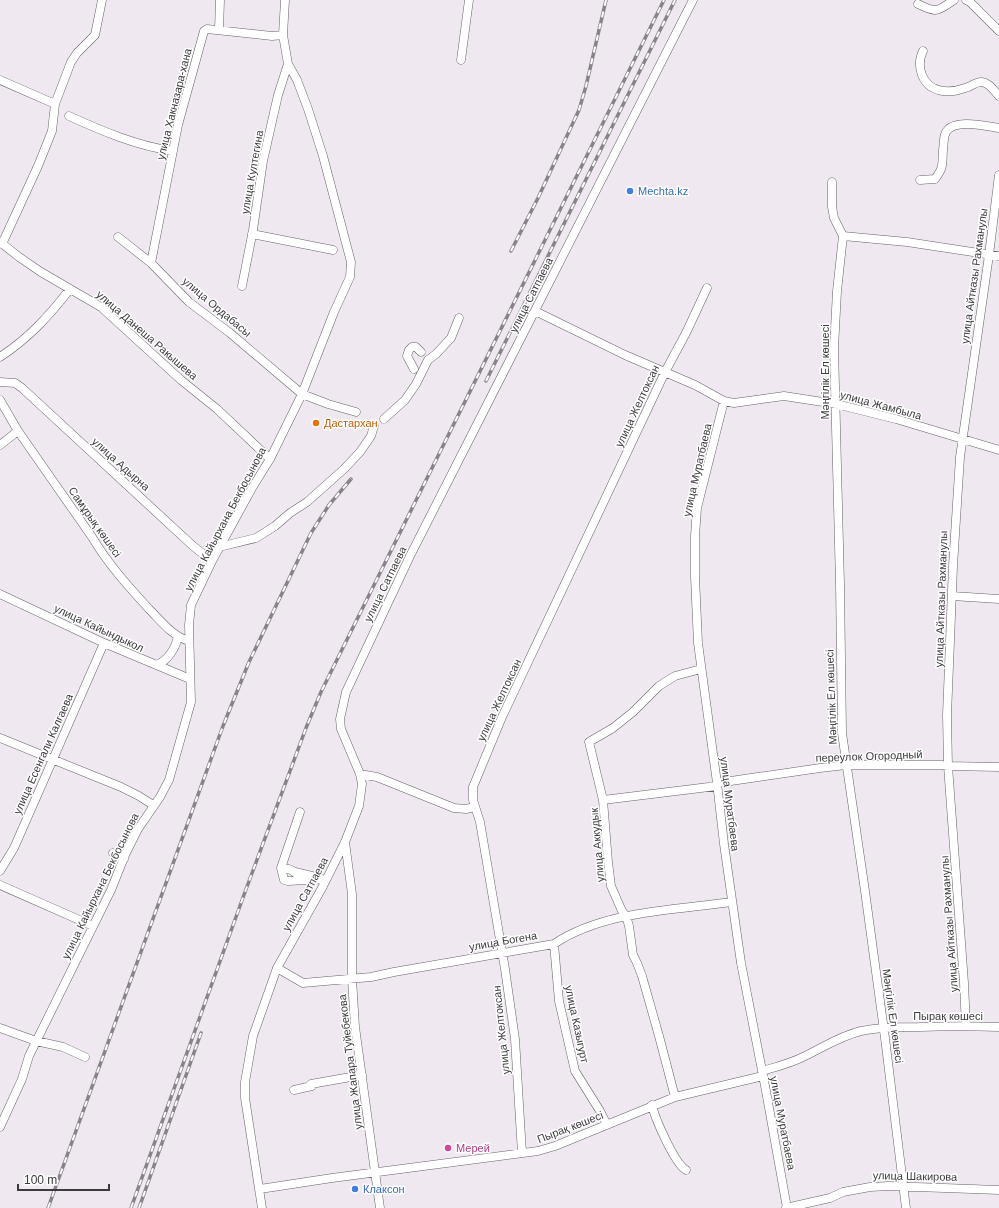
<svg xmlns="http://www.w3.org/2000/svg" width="999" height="1208" viewBox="0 0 999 1208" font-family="Arial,sans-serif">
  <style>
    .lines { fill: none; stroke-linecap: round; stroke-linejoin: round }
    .minor-casing { stroke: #676068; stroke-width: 9 }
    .minor { stroke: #fff; stroke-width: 8 }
    .rail-casing { stroke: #888389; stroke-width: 3.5 }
    .rail { stroke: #fff; stroke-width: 2; stroke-dasharray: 6; stroke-linecap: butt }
    .shop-dot { fill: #3f7fe0; stroke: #fff; stroke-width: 1.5 }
    .food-dot { fill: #e8710a; stroke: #fff; stroke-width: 1.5 }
    .hotel-dot { fill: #d1479c; stroke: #fff; stroke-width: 1.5 }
    .labels { text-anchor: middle; stroke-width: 3; stroke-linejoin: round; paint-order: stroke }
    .street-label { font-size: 11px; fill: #3c393d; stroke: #fff }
    .shop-label { font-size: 11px; fill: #366cbe; stroke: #fff; text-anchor: start }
    .food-label { font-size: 11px; fill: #c56008; stroke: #fff; text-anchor: start }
    .hotel-label { font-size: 11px; fill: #b23c85; stroke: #fff; text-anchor: start }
  </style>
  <rect width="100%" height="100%" fill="#efe8f1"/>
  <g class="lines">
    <g class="minor-casing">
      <path id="minor" d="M966,0l4,2 29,29
        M918,4c20,10 19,7 36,-4
        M219,30l1,-30
        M923,51c-4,8 -4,16 -1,24 7,18 27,19 43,13 6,-1 11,-7 17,-6 8,1 12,9 17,14
        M461,60l8,-60
        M0,80l55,24
        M69,116c33,15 68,30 104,35
        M920,180l15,-1c9,-12 7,-14 8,-29 1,-6 0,-12 3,-18 8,-14 40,-6 53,-4
        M832,182v25l2,11 9,18 -6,55 -3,57 6,236 2,149 23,158 20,147 21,170
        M252,234l81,16
        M843,236l64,6 92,14
        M118,237l33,26 38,39 41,31 72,61 26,10 28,8
        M0,242l19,15 22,15 60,35 80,73 36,29 53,50
        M2,244l36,-78 14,-35 3,-27 16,-42 6,-9 18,-18 7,-35
        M151,263l27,-138 26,-94 3,-2 65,7 11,-1
        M242,286l11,-56 10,-69 15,-66 10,-31
        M535,311l90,44 70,30 29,16 10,2 50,-7 52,8 60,15 103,31
        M0,357c29,-19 49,-41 70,-68
        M414,369l-7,-13 2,-6 3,-3h4l5,5
        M0,382l15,1 7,5 171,158 19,15
        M0,400l18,31 74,106c16,27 36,49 57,72 12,12 23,27 40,32
        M724,401l-27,107 -2,28v41l3,66 19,140 7,61 17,119 25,128 21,117
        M384,419l21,-19 11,-16 12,-24 8,-6 15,-16 8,-20
        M0,445l18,-14
        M219,547l37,-9 19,-12 15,-13 17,-11 37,-33 16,-17 11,-16 3,-10
        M0,594l104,49 86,36
        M952,596l47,3
        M157,665c11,-5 19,-17 21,-29
        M0,738l121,49 18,9 14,9
        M360,774l17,3 77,31 12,1 9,-2
        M717,783l103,-15 26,-3h95l7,1 51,1
        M603,800l114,-14
        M300,812l-19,56 3,12 4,1 38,-2
        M345,842l7,52v85l3,48 25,181
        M113,853l11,6
        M281,868c7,0 14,2 17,9
        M0,871l14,-23 90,-205
        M295,872l21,5
        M0,885l93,41
        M554,944l5,57 16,70 25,40 7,14
        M277,968l26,15 68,-6 23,-5 160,-28c49,-33 120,-34 178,-42
        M966,1026l-2,-43 -16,-217 -1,-51 6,-149 7,-109 29,-202 10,-80
        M0,1028l36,13 27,6 22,10
        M762,1071c14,-4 30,-8 43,-15 19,-9 35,-20 56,-25 19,-4 39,-4 58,-4 27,-1 53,-1 80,0
        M311,1084l51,-9
        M294,1090l18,-4
        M675,1097l-16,-61 -17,-60 -5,-13 -4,-8 -4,-29 -3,-10 -4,-5 -11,-25 -3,-24 -5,-62 -14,-58 24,-14 20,-16 26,-26 16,-10 26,-7
        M652,1105c3,14 23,59 34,65
        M0,1127l22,-48 7,-23 82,-166 14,-35 13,-26 22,-32 9,-17 22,-78 -2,-77 2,-20 21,-44 40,-73 18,-29 32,-65 32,-82 16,-35 1,-15 -28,-106 -15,-47 -11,-29 -9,-16 -5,-29 2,-35
        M522,1153l-7,-114 -10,-70 -25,-147 -7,-22v-13l29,-70 163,-345 21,-39 21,-45
        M260,1189l72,-11 206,-27 17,-5 120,-49 88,-21
        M262,1208l-17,-110v-16l8,-46 24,-68 45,-80 23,-46 14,-36 3,-22 -2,-10 -19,-45 -1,-10 6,-27 64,-136 283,-556
        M786,1208l44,-10 13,-6 27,-5 19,-1 110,4"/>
    </g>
    <use href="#minor" class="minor"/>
    <g class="rail-casing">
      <path id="rail" d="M511,251l27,-53 41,-88 7,-24 20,-86
        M486,381l189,-381
        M48,1208l175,-482 26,-64 62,-129 18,-28 22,-26
        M131,1208l114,-316 61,-164 15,-36 343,-692
        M139,1208l62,-175"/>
    </g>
    <use href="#rail" class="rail"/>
  </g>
  <g class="shop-dot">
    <circle cx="630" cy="191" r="4"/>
    <circle cx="355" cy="1189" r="4"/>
  </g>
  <circle class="food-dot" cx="316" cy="423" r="4"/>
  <circle class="hotel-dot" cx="448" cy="1148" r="4"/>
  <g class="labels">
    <g class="street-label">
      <text transform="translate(174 104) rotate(-76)" y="4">улица Хакназара-хана</text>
      <text transform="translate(252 172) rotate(-80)" y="4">улица Култегина</text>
      <text transform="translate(974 276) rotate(-82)" y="4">улица Айтказы Рахманулы</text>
      <text transform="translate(531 295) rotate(-63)" y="4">улица Сатпаева</text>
      <text transform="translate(217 307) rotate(40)" y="4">улица Ордабасы</text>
      <text transform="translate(147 335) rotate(41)" y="4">улица Данеша Ракышева</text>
      <text transform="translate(825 372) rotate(-90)" y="4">Мәңгілік Ел көшесі</text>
      <text transform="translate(881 405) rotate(15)" y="4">улица Жамбыла</text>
      <text transform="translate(637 406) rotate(-65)" y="4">улица Желтоксан</text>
      <text transform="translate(121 464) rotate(42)" y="4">улица Адырна</text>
      <text transform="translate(697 470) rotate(-77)" y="4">улица Муратбаева</text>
      <text transform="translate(225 519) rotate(-62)" y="4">улица Кайырхана Бекбосынова</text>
      <text transform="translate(95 522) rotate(55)" y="4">Самұрық көшесі</text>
      <text transform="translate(385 584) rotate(-64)" y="4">улица Сатпаева</text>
      <text transform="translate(941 599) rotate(-88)" y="4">улица Айтказы Рахманулы</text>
      <text transform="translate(99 628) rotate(25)" y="4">улица Кайындыкол</text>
      <text transform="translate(831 697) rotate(-92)" y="4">Мәңгілік Ел көшесі</text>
      <text transform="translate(499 700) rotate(-65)" y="4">улица Желтоксан</text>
      <text transform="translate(43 754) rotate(-66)" y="4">улица Есенгали Калгаева</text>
      <text transform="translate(869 756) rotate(-2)" y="4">переулок Огородный</text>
      <text transform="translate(730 804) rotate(83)" y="4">улица Муратбаева</text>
      <text transform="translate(597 845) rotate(-95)" y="4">улица Аккудык</text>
      <text transform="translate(100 886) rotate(-64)" y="4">улица Кайырхана Бекбосынова</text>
      <text transform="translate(305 894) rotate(-61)" y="4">улица Сатпаева</text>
      <text transform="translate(949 924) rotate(-94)" y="4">улица Айтказы Рахманулы</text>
      <text transform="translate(503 941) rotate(-10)" y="4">улица Богена</text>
      <text transform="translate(893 1016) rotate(82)" y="4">Мәңгілік Ел көшесі</text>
      <text x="948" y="1020">Пырақ көшесі</text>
      <text transform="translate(577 1024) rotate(78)" y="4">улица Казыгурт</text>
      <text transform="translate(501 1030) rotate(-96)" y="4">улица Желтоксан</text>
      <text transform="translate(350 1062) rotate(-97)" y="4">улица Жапара Туйебекова</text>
      <text transform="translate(783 1123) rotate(79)" y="4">улица Муратбаева</text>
      <text transform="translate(570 1127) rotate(-21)" y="4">Пырақ көшесі</text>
      <text transform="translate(915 1176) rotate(1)" y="4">улица Шакирова</text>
    </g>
    <g class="shop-label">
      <text x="638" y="195">Mechta.kz</text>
      <text x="363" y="1193">Клаксон</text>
    </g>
    <g class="food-label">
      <text x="324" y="427">Дастархан</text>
    </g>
    <g class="hotel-label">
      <text x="456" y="1152">Мерей</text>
    </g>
  </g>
  <path d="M18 1184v6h91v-6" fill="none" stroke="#3c393d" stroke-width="2"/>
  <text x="24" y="1184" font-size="12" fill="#3c393d" stroke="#ffffff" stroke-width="3" paint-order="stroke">100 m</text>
</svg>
